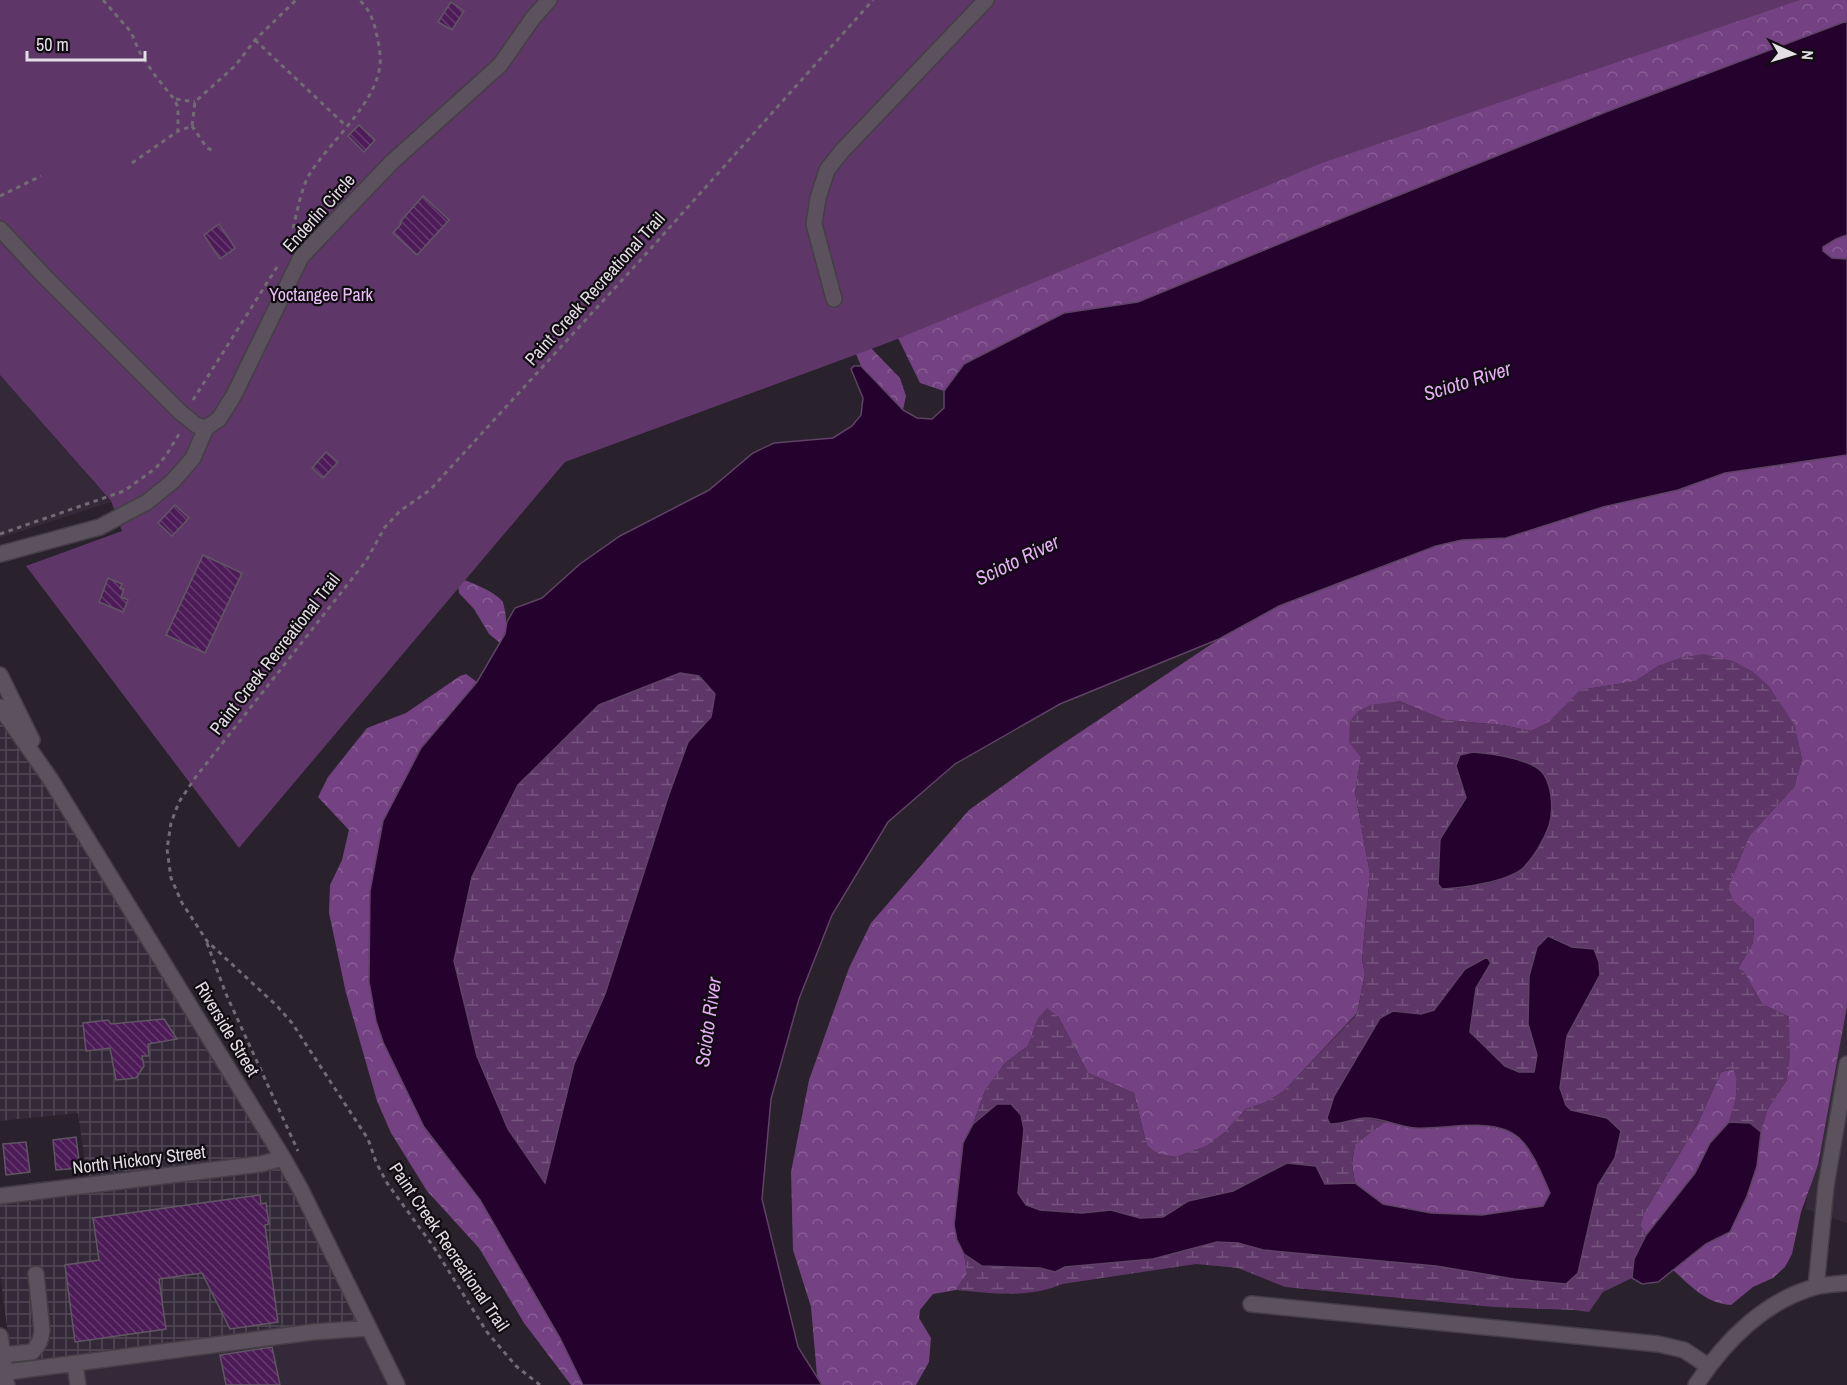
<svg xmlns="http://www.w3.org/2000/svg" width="1847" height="1385" viewBox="0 0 1847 1385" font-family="'Archivo Narrow',sans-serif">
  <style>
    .built { fill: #342938 }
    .industrial { fill: url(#industrial-grid) }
    .forest { fill: url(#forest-crowns) }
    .wetland { fill: url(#wetland-marsh); fill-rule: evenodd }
    .park { fill: #5e3768 }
    .water { fill: #25012e; stroke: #5e4365; stroke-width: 1.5; fill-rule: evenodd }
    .building { fill: url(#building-back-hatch); stroke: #605762; stroke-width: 1.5 }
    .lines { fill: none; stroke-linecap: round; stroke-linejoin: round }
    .minor-casing { stroke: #443e45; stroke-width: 18 }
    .path { stroke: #726b74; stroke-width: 3; stroke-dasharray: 4.5 4.5; stroke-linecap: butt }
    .minor { stroke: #5b525d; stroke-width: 15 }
    .labels { text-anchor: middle; stroke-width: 4.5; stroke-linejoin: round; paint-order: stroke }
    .street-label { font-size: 18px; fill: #e3dee5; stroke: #100c11 }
    .park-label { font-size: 18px; fill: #ebc0f6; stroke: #100c11 }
    .water-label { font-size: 20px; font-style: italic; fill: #e5adf4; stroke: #100c11 }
  </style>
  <defs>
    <pattern id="industrial-grid" width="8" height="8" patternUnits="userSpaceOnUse" patternTransform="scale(1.5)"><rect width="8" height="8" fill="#342938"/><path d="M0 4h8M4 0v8" fill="none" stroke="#514855"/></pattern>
    <pattern id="forest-crowns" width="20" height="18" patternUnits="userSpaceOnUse" patternTransform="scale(1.5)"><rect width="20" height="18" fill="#744282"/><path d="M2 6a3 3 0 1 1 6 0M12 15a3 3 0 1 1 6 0" fill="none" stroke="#885d94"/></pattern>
    <pattern id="wetland-marsh" width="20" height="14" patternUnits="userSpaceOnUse" patternTransform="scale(1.5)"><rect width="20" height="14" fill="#5e3768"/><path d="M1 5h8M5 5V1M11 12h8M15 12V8" fill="none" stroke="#75547d"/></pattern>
    <pattern id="building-back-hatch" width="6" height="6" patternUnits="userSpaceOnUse" patternTransform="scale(1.5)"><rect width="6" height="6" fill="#4c1b58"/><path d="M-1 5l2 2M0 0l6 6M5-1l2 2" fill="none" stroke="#663c70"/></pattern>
  </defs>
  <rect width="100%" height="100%" fill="#29212b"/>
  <path class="built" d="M0,375l111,127 -111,36z
    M1847,977v246l-42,-14z
    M371,1320l33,65h-404v-20z"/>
  <path class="industrial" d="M0,697l55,78 316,545 -359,44 -12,-90v-87l87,-11 -9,-63 -78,8z"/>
  <path class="forest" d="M1682,0h165v21l-236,89 -259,104 -214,88 -74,11 -100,51 -20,27 -24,-8 -21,-43 -24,-27z
    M1847,235v24l-15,-1 -9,-7v-4l13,-8z
    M869,346l31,32 6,18 -3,14 -42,-44 -7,-17z
    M1847,455v551l-29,159 -17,47 -9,42 -7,13 -12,11 -20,9 -22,18c-26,-2 -40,-19 -58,-35l33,-26 24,-12 17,-36 10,-30 4,-34 6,-22 20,-30 2,-63 -27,-13 -18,-32 -6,-3 15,-26 1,-23 -21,-19 -5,-13 21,-52 45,-49 8,-28 -8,-33 -134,-61 -24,16 -55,9 -33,33 -17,8 -29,-6 -57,-5 -46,-19 -38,57 -6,34 15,82 -8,86 3,14 -8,39 -74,79 -19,11 -18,6 -22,24 -17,13 -31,11 -18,-3 -11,-8 -13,-53 -46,-20 -30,-57 -20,3 -10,27 -23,17 -20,28 -12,33 -10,19 -6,97 7,14 3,19 -11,17 -23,4 -13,16 -1,8 12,20 -2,24 -13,23h-94l-5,-9 -6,-69 -18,-57 -2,-78 18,-92 40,-112 22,-45 98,-113 77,-55 173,-116 60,-33 157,-60 26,-6 44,-2 97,-31 75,-17 47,-17z
    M460,579c10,2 37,14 43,23 0,0 2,8 2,9 2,13 2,21 -5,32l-11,-9 -15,-25 -15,-16 -1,-8z
    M466,674l11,8 -56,66 -51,143 -1,91 7,39 7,21 41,85 56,73 80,138 23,47h-12l-47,-62 -45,-75 -52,-57 -36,-58 -14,-32 -31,-108 -17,-80 1,-28 12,-25 7,-30 -31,-33 10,-20 39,-49 39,-15 54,-37z
    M1734,1069l3,7 -1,23 -7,23 -19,21 -15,30 -49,62 -6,-10 4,-12 54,-90 23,-51z
    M1385,1122c10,2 22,6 32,6 28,1 84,-11 104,12 13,15 21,35 30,53l-8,13 -61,9 -51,-2 -48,-9 -28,-21 -3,-19 3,-20z"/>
  <path class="wetland" d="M1704,654l29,7 19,10 17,15 26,40 7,33 -8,28 -45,49 -21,52 5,13 21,19 -1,23 -15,26 6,3 18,32 27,13 1,40 -3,23 -20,30 -6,22 -11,-9 -21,-1c5,-17 12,-36 4,-53l-12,3 -23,51 -54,90 -4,12 6,10 -12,24 -2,19 -29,14 -14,20 -15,-2 -80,-3 -209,-20 -47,-19 -42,-4 -134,20c-34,15 -70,9 -106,6l11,-17 -3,-19 18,12 58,2 15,4 10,-5 88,-8 64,-17 21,1 25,7 173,16 78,13 64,-6 20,-88 17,-27 -8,-40 -36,-8 -5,-5 -6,-17 7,-52 33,-61 -6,-26 -22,-2 -24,-11 -20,88 9,31 -3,17h-15l-14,-6 -35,-34 6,-44 15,-25 -26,6 -31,41 -13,4 -28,-3 -56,113 28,-6 20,4 -30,22 -3,20 3,19 -30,1 -38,-21 -54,28 -45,10 -25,16 -23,1 -29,-8 -29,3 -42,-3 -14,-5 -8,-12 6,-64 -27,-25 -24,20 12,-33 20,-28 23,-17 10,-28 9,-10 11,8 30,57 46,20 13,53 11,8 18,3 31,-11 17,-13 22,-24 18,-6 19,-11 74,-78 8,-40 -3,-14 8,-86 -15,-82 6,-34 -12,-16 1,-21 8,-10 12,-6 29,-4 46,19 57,5 29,6 17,-8 32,-33 56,-9 24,-16 23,-8zM1473,752l29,3 35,13 -16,101 -27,13 -37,7 -17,-50 26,-41z
    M680,673l19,3 16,18 -4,23 -23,25 -83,252 -31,70 -28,119 -38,-54 -31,-73 -23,-95 18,-84 46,-92 81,-80z"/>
  <path class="park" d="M0,0h1800l-478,163 -432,179 -325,120 -326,386 -213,-282 96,-35 -11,-30 -111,-126z"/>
  <path class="water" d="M1847,21v214l-11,4 -13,8v4l9,7 15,1v196l-122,18 -47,17 -75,17 -97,31 -44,2 -26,6 -157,60 -60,33 -159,65 -105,60 -67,58 -56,93 -33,84 -28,100 -9,100 36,148 24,38h-239l-23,-47 -80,-138 -56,-73 -41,-85 -7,-21 -7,-39 1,-91 13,-70 38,-73 56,-66 28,-48 2,-12 8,-14 27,-10 38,-34 40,-28 89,-46 44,-37 21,-10 59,-5 19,-12 9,-11 2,-17 -12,-29 3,-3h7l42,44 14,8 15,1 12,-11v-17l20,-27 100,-51 74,-11 214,-88 259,-104zM680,673l19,3 16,18 -4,23 -23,25 -20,55 -63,197 -31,70 -29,119 -37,-54 -31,-73 -23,-95 18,-84 46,-92 81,-80z
    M1473,752c21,2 44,5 63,15 17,10 18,43 13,59 -5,14 -16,33 -27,43 -17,13 -59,19 -80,20l-4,-5 2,-45 26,-41 -10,-32 4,-11z
    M1548,936l24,11 22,2 5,13 1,13 -33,61 -7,52 6,17 5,5 36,8 14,13 -6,27 -17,27 -20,88 -12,11 -52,-5 -78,-13 -173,-16 -25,-7 -21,-1 -64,17 -88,8 -10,5 -15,-4 -58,-2 -18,-12 -7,-14 -3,-15 9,-82 10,-19 24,-20h14l10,11 3,14 -6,64 8,12 14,5 42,3 29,-3 29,8 23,-1 25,-16 45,-10 54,-28 29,3 9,18 30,-1 28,21 48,9 51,2 61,-9 7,-13c-8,-18 -17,-43 -32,-56 -25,-21 -72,-7 -103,-9 -16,-1 -33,-10 -49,-10 -12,0 -24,7 -36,6l-3,-6 7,-22 46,-78 13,-7 28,3 13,-4 31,-41 22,-12 4,6 -15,25 -6,44 35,34 14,6h15l3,-17 -9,-31 1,-48 8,-29z
    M1729,1122l21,1 11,9 -4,34 -10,30 -17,36 -24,12 -48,38 -16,2 -10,-6 2,-19 12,-24 49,-62 15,-30z"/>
  <path class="building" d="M451,2l13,9 -12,19 -14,-8z
    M359,125l16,15 -11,12 -16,-16z
    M423,196l26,24 -32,35 -24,-22 8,-9 -1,-2z
    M219,224l16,24 -15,11 -16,-24z
    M326,452l12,10 -15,16 -11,-10z
    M175,505l14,13 -17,18 -14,-13z
    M203,555l39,18 -37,80 -39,-18z
    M108,578l14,6 -2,4 4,1 -3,8 7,3 -5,12 -24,-10z
    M164,1019l13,20 -29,5 1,12h-7l2,10 -8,12 -20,2 -6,-32 -24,3 -3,-28 25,-3 3,4z
    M76,1137l4,31 -24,2 -3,-30z
    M26,1142l4,30 -24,3 -3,-31z
    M260,1195l1,9 5,-1 3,21 -4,1 13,97 -48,7 -28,-56 -43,6 7,50 -91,13 -10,-77 34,-5 -6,-42z
    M272,1347l8,38h-54l-6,-30z"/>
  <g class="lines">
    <g class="minor-casing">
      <path id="minor" d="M0,229l45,48 135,135 16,13 10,3 13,-9 15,-24 67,-138 91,-95 108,-97 33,-47 16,-18
        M834,299l-20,-75 4,-26 9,-28 15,-19 144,-151
        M0,554l100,-27 47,-25 26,-21 20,-23 13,-30
        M0,675l32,65
        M0,707l51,73 232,378 18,32 96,195
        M0,1196l261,-32 22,-6
        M1816,1287l10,-101 21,-122
        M1251,1304l407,40 26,6 24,16
        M0,1336l7,49
        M2,1355l30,-3c7,-7 9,-12 10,-22l-6,-56
        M75,1364l3,21
        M0,1373l313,-41 56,-4
        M1696,1385c28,-43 68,-84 119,-98 10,-3 22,-3 32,-4"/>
    </g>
    <path class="path" d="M103,0l28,32 9,21 14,21 20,25 4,8v24l14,-5 3,-24 40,-36 20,-26 41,-40
      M255,40l90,85
      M176,99l19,3
      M192,126l15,22 7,3
      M132,163l46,-32
      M0,196l41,-20
      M293,228c4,-15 8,-39 16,-53 21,-34 68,-72 71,-111 1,-9 -1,-19 -3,-28 -3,-14 -7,-27 -18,-36
      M193,400l84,-133
      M0,534l124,-43 32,-23 11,-14 12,-20
      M207,943l19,51 72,157
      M540,1385l-24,-19 -29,-34 -54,-86 -46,-63 -11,-21 -8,-23 -76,-116 -15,-17 -70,-65 -25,-38 -11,-25 -4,-29 4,-26 8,-21 16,-24 171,-217 19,-34 15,-16 30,-21 215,-235 228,-255"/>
    <use href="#minor" class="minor"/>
  </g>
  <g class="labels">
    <g class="street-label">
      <text transform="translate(319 213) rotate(-48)" y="6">Enderlin Circle</text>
      <text transform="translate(595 289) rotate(-48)" y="6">Paint Creek Recreational Trail</text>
      <text transform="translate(275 654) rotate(-52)" y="6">Paint Creek Recreational Trail</text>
      <text transform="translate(227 1029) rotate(59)" y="6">Riverside Street</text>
      <text transform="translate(139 1160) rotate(-7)" y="6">North Hickory Street</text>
      <text transform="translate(449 1247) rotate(56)" y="6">Paint Creek Recreational Trail</text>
    </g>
    <g class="park-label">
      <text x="321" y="301">Yoctangee Park</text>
    </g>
    <g class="water-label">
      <text transform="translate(1467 381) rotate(-17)" y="7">Scioto River</text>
      <text transform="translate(1017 560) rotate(-26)" y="7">Scioto River</text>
      <text transform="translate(708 1022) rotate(-82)" y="7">Scioto River</text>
    </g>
  </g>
  <g transform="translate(1793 54) rotate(94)" stroke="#100c11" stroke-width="4.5" paint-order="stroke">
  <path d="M0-4.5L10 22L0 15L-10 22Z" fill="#e3dee5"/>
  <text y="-9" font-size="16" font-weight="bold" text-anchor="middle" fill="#e3dee5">N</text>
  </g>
  <path d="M27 51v9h118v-9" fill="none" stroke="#e3dee5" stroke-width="3"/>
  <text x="36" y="51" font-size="18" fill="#e3dee5" stroke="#100c11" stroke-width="4.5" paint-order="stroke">50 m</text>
</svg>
